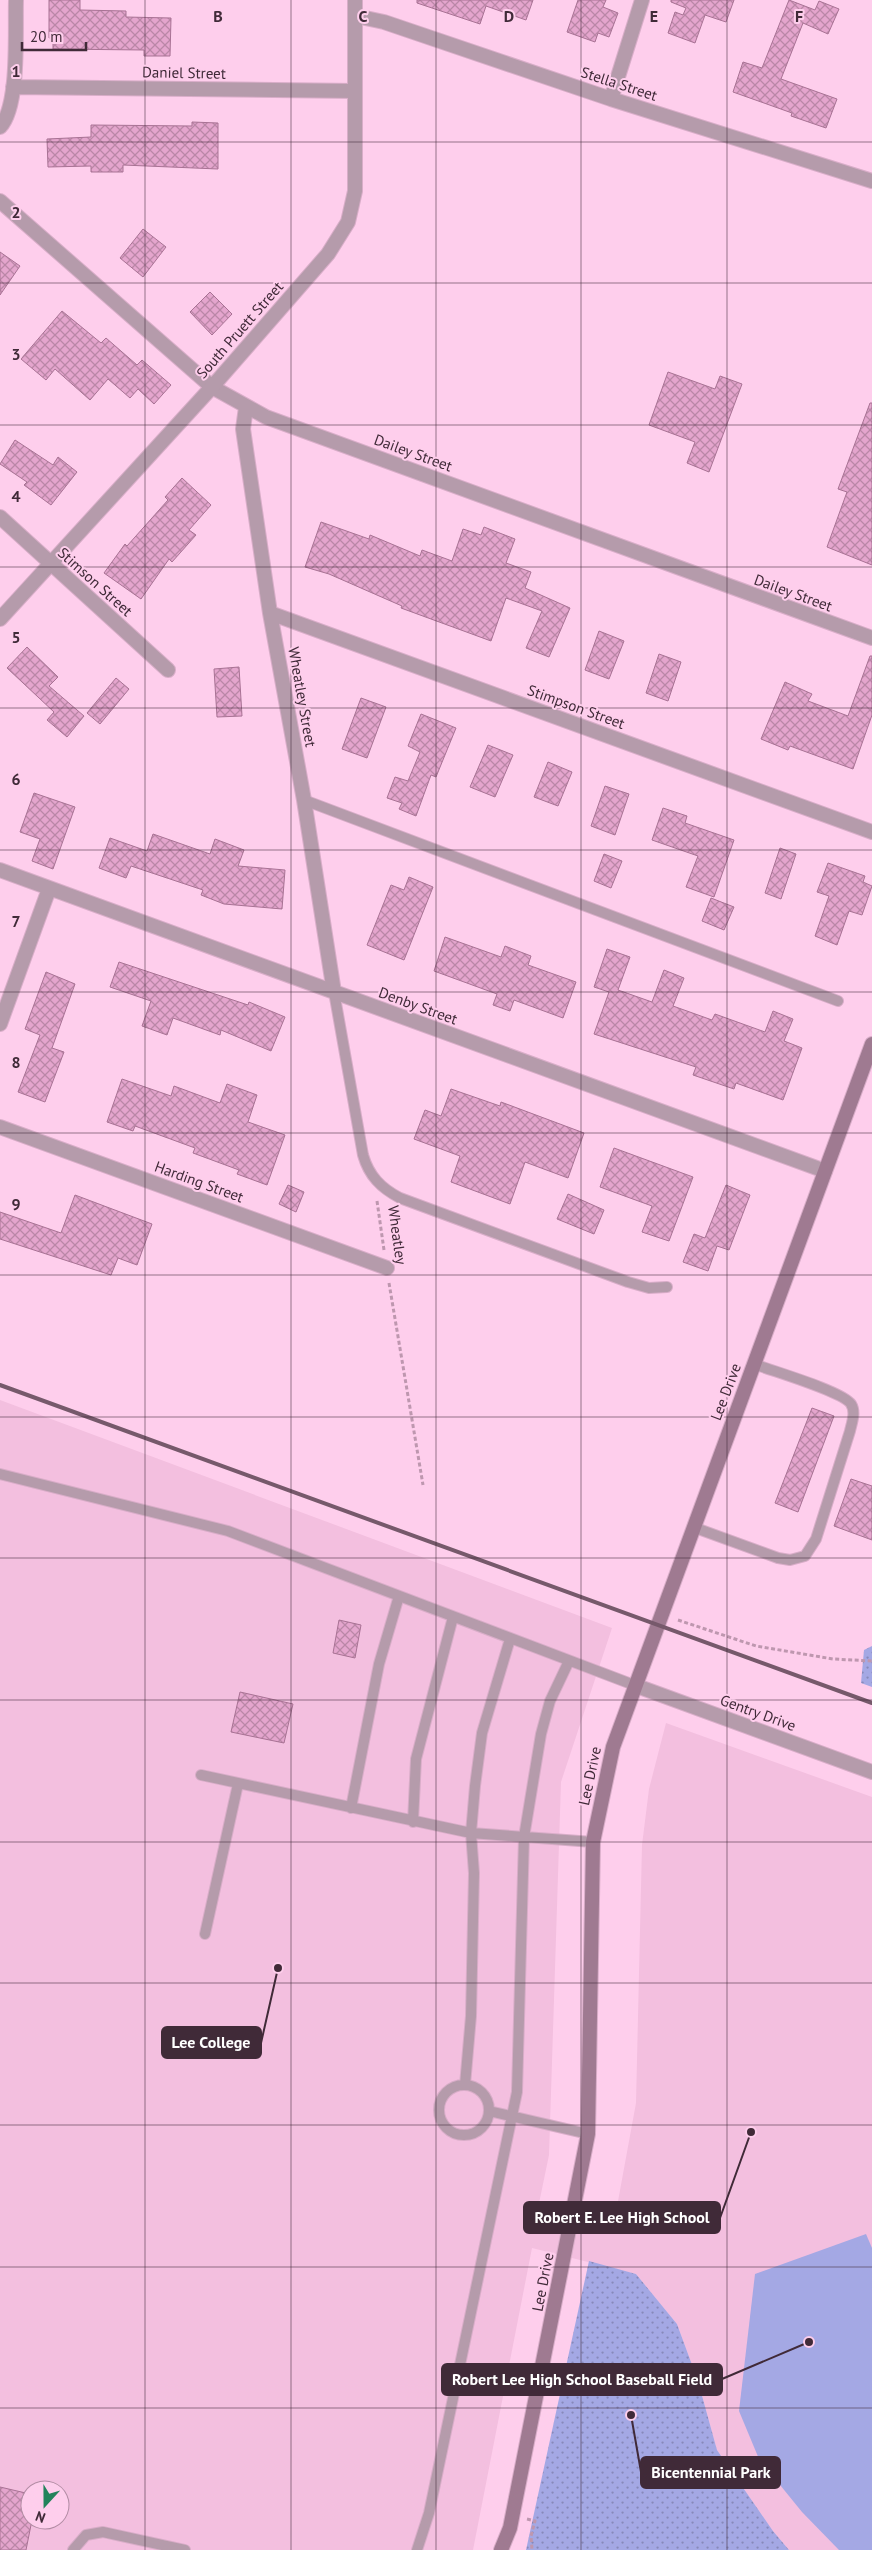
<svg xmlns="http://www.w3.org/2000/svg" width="872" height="2550" viewBox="0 0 872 2550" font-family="'PT Sans',sans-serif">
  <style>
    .built { fill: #f3bfdf; fill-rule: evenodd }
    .green { fill: url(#green-dots) }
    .pitch { fill: #a4a8e4 }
    .building { fill: url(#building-cross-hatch); stroke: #a87294 }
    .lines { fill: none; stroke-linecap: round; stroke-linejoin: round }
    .service-casing { stroke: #d8adc8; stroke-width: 12 }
    .minor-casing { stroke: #d8adc8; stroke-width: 16 }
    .tertiary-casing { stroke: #d8adc8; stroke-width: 16 }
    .secondary-casing { stroke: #d8adc8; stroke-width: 16 }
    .path { stroke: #be97af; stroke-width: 3; stroke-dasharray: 4 2.5; stroke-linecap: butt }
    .service { stroke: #b59bab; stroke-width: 10 }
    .minor { stroke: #b59bab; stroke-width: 14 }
    .tertiary { stroke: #b59bab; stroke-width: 14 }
    .secondary { stroke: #9f7a91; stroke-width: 14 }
    .rail { stroke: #76596b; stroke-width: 4 }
    .grid { fill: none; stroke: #402a38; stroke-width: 1; stroke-opacity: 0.55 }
    .labels { text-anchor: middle; stroke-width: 4; stroke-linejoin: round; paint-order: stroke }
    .street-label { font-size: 15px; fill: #402a38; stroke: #feceec }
    .grid-label { font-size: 16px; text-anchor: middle; font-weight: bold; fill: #402a38; stroke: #feceec; stroke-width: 4; stroke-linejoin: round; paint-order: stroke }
    .leader { fill: none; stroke: #402a38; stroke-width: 2 }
    .callout-dot { fill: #402a38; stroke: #feceec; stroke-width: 2 }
    .callout { fill: #402a38; stroke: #402a38; stroke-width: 2 }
    .callout-label { font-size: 16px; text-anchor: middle; font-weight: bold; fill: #fff }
  </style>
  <defs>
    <pattern id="green-dots" width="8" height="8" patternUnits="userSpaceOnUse" patternTransform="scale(1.25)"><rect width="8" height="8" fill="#a4a8e4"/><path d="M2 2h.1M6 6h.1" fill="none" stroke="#8789ba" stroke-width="1.8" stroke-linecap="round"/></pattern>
    <pattern id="building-cross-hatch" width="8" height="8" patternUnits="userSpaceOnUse" patternTransform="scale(1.25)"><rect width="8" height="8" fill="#e4a5cd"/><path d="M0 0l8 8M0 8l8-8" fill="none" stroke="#ba87a7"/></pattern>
  </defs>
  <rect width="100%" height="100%" fill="#feceec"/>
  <path class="built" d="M0,1400l612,228 -51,154 -12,373 -12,58 77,10 22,-120 6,-258 7,-56 17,-66 206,74v753h-83l-16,-19 -56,-81 -19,-69 -21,-57 -41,-50 -104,-26 -59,302h-473zM30,2490h30v30h-30z"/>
  <path class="green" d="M872,1646v41l-11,-4 3,-33z
    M589,2261l47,13 41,50 21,57 19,69 56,81 16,19h-263z"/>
  <path class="pitch" d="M866,2234l6,14v302h-33l-37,-38 -43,-53 -20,-48 16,-137z"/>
  <path class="building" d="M49,0h31v10l46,1v6l45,1 -1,38h-26v-6l-91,-1v-11h-4z
    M417,0h116l-7,20 -40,-14 -6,18 -63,-21z
    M578,0h28l-3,7 15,6 -9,24 -11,-4 -3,9 -28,-10z
    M671,0h63l-8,22 -21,-7 -10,28 -27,-10 7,-21 8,3 3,-7 -15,-6z
    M789,0l26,10 4,-9 20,8 -11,25 -25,-11 -22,56 56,20 -11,29 -35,-12 1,-3 -59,-21 10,-30 19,6z
    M192,122l26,1v46l-95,-4v7h-32v-6l-43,1 -1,-28 44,-2v-12l101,1z
    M143,229l23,18 -23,30 -23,-19z
    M0,252l20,14 -20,29z
    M210,292l22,22 -20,21 -22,-23z
    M62,311l39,32 5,-5 31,27 5,-5 29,25 -17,19 -16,-15 -8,9 -22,-19 -18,21 -35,-31 -9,11 -25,-21z
    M668,372l47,17 5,-13 22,8 -33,88 -22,-9 8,-21 -46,-17z
    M870,403h2v162l-45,-18 20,-55 -9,-3z
    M15,440l38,25 5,-8 19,15 -26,33 -27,-20 3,-3 -27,-18z
    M182,478l29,27 -22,25 7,5 -24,27 -3,-3 -28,40 -37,-26 21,-29 2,2 41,-46 -3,-3z
    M321,522l48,17 1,-4 50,21 2,-6 30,11 11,-32 18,6 3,-8 31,12 -9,24 25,9 -6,16 45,20 -21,49 -23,-9 16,-37 -36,-13 -15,43 -90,-33 1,-2 -73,-32 -24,-7z
    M599,631l25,10 -15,38 -24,-9z
    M27,647l31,30 -9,9 35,30 -17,21 -20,-17 7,-8 -47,-44z
    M659,654l22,8 -13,39 -22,-8z
    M870,656h2v59l-19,54 -63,-23 -2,4 -27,-11 24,-57 27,12 -4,7 40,15z
    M239,667l3,49 -25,1 -3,-48z
    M116,678l13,11 -29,35 -13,-11z
    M361,698l25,9 -19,51 -25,-9z
    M421,714l35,14 -20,49 -5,-2 -15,41 -17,-7 3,-6 -15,-5 8,-21 13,4 12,-29 -12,-6z
    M488,745l25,10 -18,42 -25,-10z
    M548,762l24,10 -14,34 -24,-9z
    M605,786l24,8 -14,41 -24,-9z
    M34,793l41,14 -22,62 -21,-8 8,-22 -20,-7z
    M663,808l24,8 -2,7 49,17 -20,57 -28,-10 12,-31 -46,-16z
    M153,834l57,20 5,-15 29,11 -6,16 47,4 -3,39 -58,-5 -23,-9 2,-5 -72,-24 -5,12 -27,-10 11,-30 37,13z
    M780,848l16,6 -15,45 -16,-6z
    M604,854l18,7 -11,27 -17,-7z
    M828,863l37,13 -2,6 9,4 -10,29 -13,-4 -12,34 -22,-9 14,-40 -12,-4z
    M409,877l24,10 -29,73 -37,-15 24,-60 13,5z
    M711,898l23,9 -10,23 -22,-9z
    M445,937l56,20 4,-11 26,10 -3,9 48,17 -13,36 -49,-18 -4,11 -17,-6 4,-11 -63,-23z
    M607,949l23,8 -12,33 34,12 12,-32 20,8 -11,28 39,14 3,-6 50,18 8,-21 20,8 -9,22 18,7 -19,52 -47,-17 -2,6 -41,-14 3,-8 -102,-33 15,-42 -15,-5z
    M119,962l129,43 1,-3 36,15 -14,34 -50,-21 -1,5 -47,-17 -6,17 -25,-9 9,-25 -41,-14z
    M46,972l29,12 -23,64 12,4 -19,50 -27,-10 22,-57 -15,-6z
    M122,1079l49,17 3,-10 46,17 7,-19 30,11 -9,27 37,13 -18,50 -30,-11 2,-4 -46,-17 2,-5 -60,-22 -2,5 -26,-9z
    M451,1089l49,17 1,-4 83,31 -16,45 -43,-16 -15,42 -59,-22 9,-26 -46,-17 11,-29 16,6z
    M614,1148l79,29 -24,64 -27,-9 10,-26 -52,-19z
    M288,1185l16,7 -8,20 -17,-8z
    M726,1185l24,10 -21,55 -12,-4 -9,25 -25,-9 11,-28 11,4z
    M568,1194l36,16 -10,24 -37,-15z
    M75,1195l77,29 -15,41 -19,-7 -7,17 -111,-36v-27l61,21z
    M812,1408l22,8 -36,96 -23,-9z
    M851,1479l21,7v54l-38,-14z
    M339,1620l22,5 -6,33 -22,-5z
    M240,1692l53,12 -9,39 -53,-11z
    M0,2487l30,7v26h2l-6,30h-26z"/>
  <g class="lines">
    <g class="service-casing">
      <path id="service" d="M304,800l534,201
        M334,992l29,163c6,21 18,33 37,43l228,84 21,6 18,-1
        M0,1474l228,57 406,154
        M693,1527l85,31 12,2 15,-4 11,-17 34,-108c2,-9 6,-19 1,-27 -9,-13 -79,-33 -97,-40
        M201,1775l270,58 122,9
        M351,1808l28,-144 20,-68
        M413,1822l3,-63 37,-142
        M205,1934l33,-150
        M465,2085l6,-69 3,-143 -3,-40 4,-47 7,-53 28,-94
        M439 2110a25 25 0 1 1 50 0a25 25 0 1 1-50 0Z
        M489,2111l99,23
        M73,2550l13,-15 17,-3 82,18
        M417,2550l12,-37 88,-421 7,-255 17,-103 9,-33 19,-40"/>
    </g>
    <g class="minor-casing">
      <path id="minor" d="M356,16l28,6 227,77 261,82
        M13,87l342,4
        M611,99l31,-99
        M0,127c20,-21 15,-97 16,-127
        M0,201l212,186 54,30 606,221
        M246,407l-3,22 27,184 34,187 30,192
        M0,517l168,153
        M270,613l602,219
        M0,870l825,301
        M0,1024l49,-135
        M0,1127l387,141"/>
    </g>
    <g class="tertiary-casing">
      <path id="tertiary" d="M0,619l212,-232 116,-133 20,-32 7,-31v-191
        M634,1685l238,87"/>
    </g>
    <g class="secondary-casing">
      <path id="secondary" d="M501,2550l9,-22 78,-394 5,-292 20,-95 259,-703"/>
    </g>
    <path class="path" d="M377,1201l7,49
      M389,1283l34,202
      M678,1620l78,26 77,13 39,2
      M527,2519l8,2 -4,15 1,14"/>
    <use href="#service" class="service"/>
    <use href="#minor" class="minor"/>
    <use href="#tertiary" class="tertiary"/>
    <use href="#secondary" class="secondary"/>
    <path class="rail" d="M0,1385l872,318"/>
  </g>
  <path class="grid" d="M145,0v2550M291,0v2550M436,0v2550M581,0v2550M727,0v2550M0,142h872M0,283h872M0,425h872M0,567h872M0,708h872M0,850h872M0,992h872M0,1133h872M0,1275h872M0,1417h872M0,1558h872M0,1700h872M0,1842h872M0,1983h872M0,2125h872M0,2267h872M0,2408h872"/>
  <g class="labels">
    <g class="street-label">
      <text transform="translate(184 73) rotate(1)" y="5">Daniel Street</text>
      <text transform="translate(619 84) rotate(18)" y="5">Stella Street</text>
      <text transform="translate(240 330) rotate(-49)" y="5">South Pruett Street</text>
      <text transform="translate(413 453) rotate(20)" y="5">Dailey Street</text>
      <text transform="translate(95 582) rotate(42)" y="5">Stimson Street</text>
      <text transform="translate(793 593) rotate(20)" y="5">Dailey Street</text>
      <text transform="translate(302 697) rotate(80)" y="5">Wheatley Street</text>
      <text transform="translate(576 707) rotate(20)" y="5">Stimpson Street</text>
      <text transform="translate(418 1006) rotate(20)" y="5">Denby Street</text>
      <text transform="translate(199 1182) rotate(20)" y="5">Harding Street</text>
      <text transform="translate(397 1235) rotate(82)" y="5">Wheatley</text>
      <text transform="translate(726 1392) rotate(-69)" y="5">Lee Drive</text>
      <text transform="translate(758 1713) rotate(20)" y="5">Gentry Drive</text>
      <text transform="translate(590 1776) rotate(-78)" y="5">Lee Drive</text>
      <text transform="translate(543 2282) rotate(-79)" y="5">Lee Drive</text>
    </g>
  </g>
  <g class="grid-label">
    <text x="218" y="22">B</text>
    <text x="363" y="22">C</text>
    <text x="509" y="22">D</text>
    <text x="654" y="22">E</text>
    <text x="799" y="22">F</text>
    <text x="16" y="77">1</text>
    <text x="16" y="218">2</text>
    <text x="16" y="360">3</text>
    <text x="16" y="502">4</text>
    <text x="16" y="643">5</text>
    <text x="16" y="785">6</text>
    <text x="16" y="927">7</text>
    <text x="16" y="1068">8</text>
    <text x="16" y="1210">9</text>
  </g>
  <path class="leader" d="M278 1968L261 2043M751 2132L720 2218M809 2342L722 2379M631 2415L641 2472"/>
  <g class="callout-dot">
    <circle cx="278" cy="1968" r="5"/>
    <circle cx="751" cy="2132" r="5"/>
    <circle cx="809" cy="2342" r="5"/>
    <circle cx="631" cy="2415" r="5"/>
  </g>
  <g class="callout">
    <rect x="162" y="2027" width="99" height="31" rx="5"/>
    <rect x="524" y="2202" width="196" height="31" rx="5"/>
    <rect x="442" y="2364" width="280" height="31" rx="5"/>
    <rect x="641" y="2457" width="139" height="31" rx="5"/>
  </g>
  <g class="callout-label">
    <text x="211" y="2048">Lee College</text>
    <text x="622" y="2223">Robert E. Lee High School</text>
    <text x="582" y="2385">Robert Lee High School Baseball Field</text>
    <text x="711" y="2478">Bicentennial Park</text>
  </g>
  <g transform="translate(45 2505) rotate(201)"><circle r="24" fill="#feceec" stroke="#b28ca4"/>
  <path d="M0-4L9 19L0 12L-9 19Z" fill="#23835b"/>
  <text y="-8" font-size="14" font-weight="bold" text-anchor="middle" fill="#402a38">N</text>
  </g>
  <path d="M22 42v8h64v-8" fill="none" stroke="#402a38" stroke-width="2.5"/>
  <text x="30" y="42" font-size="15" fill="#402a38" stroke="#feceec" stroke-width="4" paint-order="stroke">20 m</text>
</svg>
